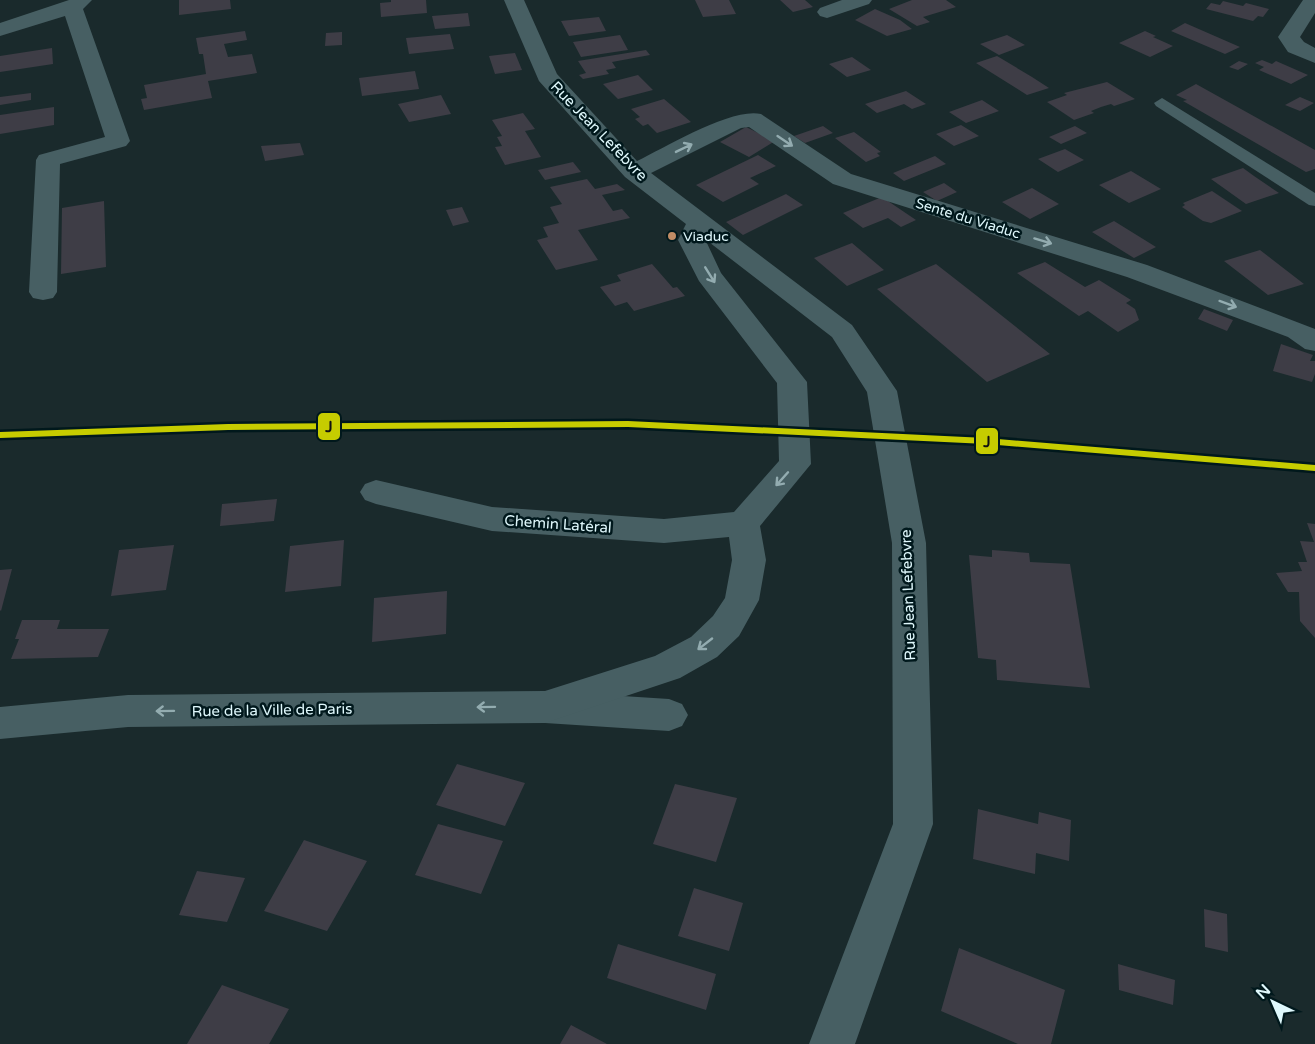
<svg xmlns="http://www.w3.org/2000/svg" width="1315" height="1044" viewBox="0 0 1315 1044" font-family="'Varela Round',sans-serif">
  <style>
    .building { fill: #3e3d46 }
    .lines { fill: none; stroke-linecap: round; stroke-linejoin: round }
    .service { fill: #475f63; fill-rule: evenodd }
    .pedestrian { fill: #475f63; fill-rule: evenodd }
    .minor { fill: #475f63; fill-rule: evenodd }
    .rail-1-casing { stroke: #00181c; stroke-width: 5 }
    .rail-1 { fill: #c6cc00; fill-rule: evenodd }
    .oneway { stroke: #93acb0 }
    .bus-dot { fill: #c18c65; stroke: #00181c; stroke-width: 2 }
    .labels { text-anchor: middle; stroke-width: 5; stroke-linejoin: round; paint-order: stroke }
    .far-street-label { font-size: 14px; fill: #dff8fc; stroke: #00181c }
    .bus-label { font-size: 14px; fill: #dff8fc; stroke: #00181c; text-anchor: start }
    .street-label { font-size: 15px; fill: #dff8fc; stroke: #00181c }
    .line-badge { stroke: #00181c; stroke-width: 2 }
    .pale-badge-label { font-size: 16px; text-anchor: middle; font-weight: bold; fill: #111 }
  </style>
  <rect width="100%" height="100%" fill="#1a2a2c"/>
  <path class="building" d="M179,0h51l1,9 -52,6z
    M391,0h35l1,13 -46,4 -1,-14 11,-1z
    M695,0h34l7,14 -33,3z
    M780,0h25l8,7 -20,5z
    M912,0h34l10,7 -33,10 7,5 -13,4 -28,-17z
    M1223,1l20,5 3,-3 23,6 -6,8 -5,-1 -5,5 -47,-12 5,-6 9,2z
    M875,9l25,11 12,9 -25,7 -32,-16z
    M468,13l2,13 -35,3 -3,-13z
    M599,17l7,14 -37,5 -8,-15z
    M1185,23l55,24 -15,7 -54,-23z
    M245,31l2,9 -23,4 4,13 24,-3 5,19 -49,8 4,17 -68,12 -3,-11 6,-1 -3,-13 62,-11 -3,-20h-4l-3,-16z
    M1145,31l11,5 -3,1 20,9 -23,11 -31,-14z
    M342,32v13l-17,1 1,-13z
    M450,34l4,15 -45,5 -3,-16z
    M620,35l8,15 -47,7 -8,-15z
    M1007,35l18,10 -26,10 -19,-11z
    M52,48l1,16 -53,8v-16z
    M646,50l4,5 -38,7 4,6 -10,2 3,4 -26,5 -4,-4 7,-2 -8,-12z
    M515,53l7,17 -27,4 -6,-18z
    M997,56l35,21 17,11 -22,7 -51,-32z
    M852,57l19,13 -24,7 -18,-13z
    M1262,60l10,4 4,-3 32,14 -17,9 -32,-14 5,-3 -9,-4z
    M1239,61l9,3 -10,6 -9,-3z
    M415,71l4,18 -57,7 -3,-18z
    M638,75l15,15 -35,9 -15,-15z
    M1107,82l28,17 -21,7 -3,-2 -10,3 -10,4 3,2 -20,7 -27,-18 20,-7 -3,-2z
    M1196,84l119,66v19l-9,3 -123,-71 4,-1 -11,-5z
    M906,91l20,13 -14,5 -8,-5 -27,9 -12,-9z
    M31,93v7l-31,5v-8z
    M441,95l10,19 -42,8 -11,-18z
    M1300,97l14,6 -14,8 -15,-6z
    M664,99l27,23 -34,11 -9,-9 -5,2 -8,-7 5,-2 -9,-8z
    M982,100l17,11 -33,12 -17,-11z
    M54,107v18l-54,9v-19z
    M523,113l12,16 -10,2 16,26 -36,8 -10,-18 7,-1 -5,-9 5,-1 -10,-16z
    M961,125l18,11 -25,10 -18,-12z
    M823,126l10,7 -28,10 -11,-7z
    M1075,126l12,7 -26,11 -12,-7z
    M746,127l29,14 -26,16 -29,-15z
    M854,132l27,20 -4,1 3,3 -14,6 -31,-24z
    M300,143l4,12 -39,6 -4,-15z
    M1065,149l19,11 -26,12 -20,-13z
    M758,155l18,11 -26,12 9,6 -36,18 -27,-17z
    M935,156l11,8 -42,17 -11,-8z
    M573,162l8,10 -36,8 -7,-10z
    M1243,168l11,8 25,17 -33,11 -35,-25z
    M1131,171l30,18 -32,14 -30,-18z
    M587,179l8,10 22,-5 8,6 -23,5 11,16 9,-2 8,9 -52,12 20,30 -42,10 -19,-30 11,-3 -5,-10 16,-4 -9,-16 12,-3 -12,-17z
    M944,183l13,9 -20,9 -14,-9z
    M1032,188l27,16 -29,15 -28,-17z
    M1212,191l30,20 -31,12 -8,-2 -21,-14 3,-2 -2,-2z
    M786,194l17,11 -60,30 -17,-13z
    M882,197l34,23 -15,7 -13,-9 -25,10 -20,-15z
    M104,201l2,66 -45,7 1,-66z
    M462,207l7,15 -16,4 -7,-16z
    M1114,221l42,26 -22,11 -42,-26z
    M852,243l32,27 -37,16 -33,-28z
    M1260,250l44,34 -36,11 -44,-34z
    M1045,262l40,25 14,-7 32,20 -5,3 9,6 4,11 -21,12 -30,-21 -9,5 -62,-43z
    M652,264l21,24 4,-1 8,9 -51,15 -7,-9 -12,4 -15,-19 21,-6 -4,-6z
    M936,264l41,32 73,58 -63,28 -110,-93z
    M1204,309l29,11 -6,11 -29,-12z
    M1281,344l32,11 -3,6h5v13l-3,8 -39,-11z
    M277,499l-3,22 -54,5 2,-22z
    M1307,523l8,1v114l-15,-17 -1,-29h-11l-12,-19 26,-2 -4,-9h9l-7,-21 14,1z
    M344,540l-3,46 -56,6 5,-46z
    M174,545l-8,45 -55,6 8,-46z
    M992,550l37,3 1,9 40,2 20,124 -93,-8 -1,-20 -18,-2 -9,-103 23,2z
    M12,569l-11,42 -1,-1v-40z
    M447,591l-1,43 -74,8 2,-44z
    M22,620h38l-3,9h52l-11,28 -87,2 8,-20h-4z
    M457,764l68,19 -20,43 -69,-21z
    M675,784l62,14 -21,64 -63,-18z
    M978,809l60,15 1,-12 32,8 -2,41 -33,-8 -1,21 -62,-15z
    M438,824l65,17 -22,53 -66,-19z
    M304,840l63,21 -40,70 -63,-20z
    M197,871l48,7 -18,44 -48,-7z
    M694,888l49,15 -14,48 -51,-15z
    M1204,909l23,5 1,38 -23,-5z
    M618,944l98,30 -10,36 -99,-32z
    M959,948l106,42 -14,54h-33l-77,-33z
    M1118,964l57,16 -2,25 -54,-15z
    M222,985l67,24 -20,35h-82z
    M571,1025l36,19h-47z"/>
  <g class="lines">
    <path class="service" d="M1162,98l153,95v13l-6,-1 -153,-99 -2,-3z"/>
    <path class="pedestrian" d="M545,691l124,8 13,5 6,11 -6,11 -13,5 -124,-8 -13,-5 -6,-11 6,-11z"/>
    <path class="minor" d="M69,0h23l-9,9 47,132 -4,5 -66,18 -3,128 -4,6 -10,2 -10,-2 -4,-6 7,-132 3,-5 66,-18 -40,-121 -65,20v-13z
      M504,0h20l33,74 80,87c29,-14 95,-54 124,-47l90,60 296,91 168,64v22l-10,-2 -17,-12 -161,-60 -294,-93 -84,-57 -8,1 -90,45 201,152 45,66 29,152 7,281 -78,220h-46l84,-220 -1,-281 -25,-151 -35,-55 -127,-98 16,34 86,109 4,82 -51,62 6,34 -7,40 -20,36 -22,21 -37,21 -135,45 -417,4 -128,12v-32l128,-12 417,-4 110,-35 36,-19 22,-21 12,-18 7,-38 -3,-23 -65,6 -172,-12 -116,-27 -11,-4 -5,-8 5,-8 11,-4 116,27 172,12 70,-7 45,-51 -2,-78 -78,-102 -21,-41 8,-16 -61,-47 -86,-96z
      M842,0h30l-3,4 -42,14 -7,-2 -3,-4 3,-4z
      M1303,0h12v13l-15,24 4,5 11,6v15l-27,-11 -10,-15z"/>
    <g class="rail-1-casing">
      <path id="rail-1" d="M628,421l358,17 329,27v6l-329,-27 -358,-17 -400,3 -228,8v-6l228,-8z"/>
    </g>
    <use href="#rail-1" class="rail-1"/>
  </g>
  <defs><path id="oneway-shaft" d="M-6 0H5M1.5-3L5.5 0L1.5 3" fill="none" stroke-width="1.6" stroke-linecap="round" stroke-linejoin="round" transform="scale(1.5)"/></defs>
  <g class="oneway">
    <use href="#oneway-shaft" transform="translate(785 141) rotate(34)"/>
    <use href="#oneway-shaft" transform="translate(684 148) rotate(-26)"/>
    <use href="#oneway-shaft" transform="translate(1043 241) rotate(17)"/>
    <use href="#oneway-shaft" transform="translate(710 275) rotate(58)"/>
    <use href="#oneway-shaft" transform="translate(1228 304) rotate(20)"/>
    <use href="#oneway-shaft" transform="translate(782 479) rotate(132)"/>
    <use href="#oneway-shaft" transform="translate(705 644) rotate(142)"/>
    <use href="#oneway-shaft" transform="translate(486 707) rotate(179)"/>
    <use href="#oneway-shaft" transform="translate(165 711) rotate(179)"/>
  </g>
  <circle class="bus-dot" cx="672" cy="236" r="5"/>
  <g class="labels">
    <g class="far-street-label">
      <text transform="translate(968 218) rotate(17)" y="5">Sente du Viaduc</text>
    </g>
    <g class="bus-label">
      <text x="683" y="241">Viaduc</text>
    </g>
    <g class="street-label">
      <text transform="translate(599 131) rotate(46)" y="5">Rue Jean Lefebvre</text>
      <text transform="translate(558 524) rotate(4)" y="5">Chemin Latéral</text>
      <text transform="translate(908 595) rotate(-92)" y="5">Rue Jean Lefebvre</text>
      <text transform="translate(272 710) rotate(-1)" y="5">Rue de la Ville de Paris</text>
    </g>
  </g>
  <g class="line-badge">
    <rect x="317" y="412" width="24" height="29" rx="6" fill="#c6cc00"/>
    <rect x="975" y="427" width="24" height="28" rx="6" fill="#c6cc00"/>
  </g>
  <g class="pale-badge-label">
    <text x="329" y="432">J</text>
    <text x="987" y="447">J</text>
  </g>
  <g transform="translate(1273 1002) rotate(316)" stroke="#00181c" stroke-width="4.5" paint-order="stroke">
  <path d="M0-4.5L10 22L0 15L-10 22Z" fill="#dff8fc"/>
  <text y="-9" font-size="16" font-weight="bold" text-anchor="middle" fill="#dff8fc">N</text>
  </g>
</svg>
